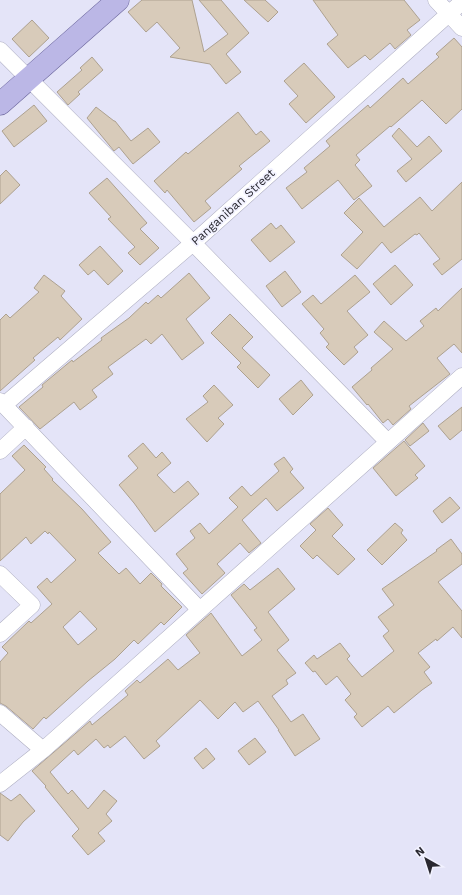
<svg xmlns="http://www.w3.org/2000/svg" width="462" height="895" viewBox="0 0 462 895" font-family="'Work Sans',sans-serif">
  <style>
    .building { fill: #d8cbba; stroke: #ada190; fill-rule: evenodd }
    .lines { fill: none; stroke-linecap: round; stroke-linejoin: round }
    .minor-casing { stroke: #aeaec1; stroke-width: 17 }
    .primary-casing { stroke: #6b669c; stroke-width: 23 }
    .minor { stroke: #fff; stroke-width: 16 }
    .primary { stroke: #bbb7e6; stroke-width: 22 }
    .labels { text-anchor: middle; stroke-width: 3.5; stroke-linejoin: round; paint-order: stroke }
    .street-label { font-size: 12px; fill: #292830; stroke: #f2f2ff }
  </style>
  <rect width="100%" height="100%" fill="#e4e4f8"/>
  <path class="building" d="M142,0h50l12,52 24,-18 -29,-34h22l28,33 -23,21 15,18 -15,12 -16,-20 -40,-7 10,-9 -23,-26 -11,10 -18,-20z
    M244,0h21l13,12 -10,10z
    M313,0h91l16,20 -13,10 4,5 -16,14 -5,-6 -20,17 -5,-5 -17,13 -21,-24 11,-9z
    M32,20l17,18 -20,19 -17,-18z
    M454,38l8,9v62l-16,15 -24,-24 -31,27 -1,-1 -34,29 4,5 -5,5 17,21 -18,14 -16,-20 -36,29 -16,-21 21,-16 -3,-4 26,-22 -4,-5 42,-36 2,3 33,-30 5,6 31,-27 -3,-3z
    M92,57l11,13 -25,22 2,2 -12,11 -11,-13 25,-22 -2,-2z
    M304,63l31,34 -29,26 -17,-19 9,-8 -14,-15z
    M34,105l13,16 -33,26 -12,-16z
    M96,107l18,14h1l16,20 17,-13 12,14 -27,22 -14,-17 -5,4 -27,-33z
    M238,112l18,23 5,-4 9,10 -31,25 3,3 -37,32 6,7 -17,14 -27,-32 -2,3 -11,-12 32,-29 2,2z
    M399,128l18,19 12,-11 13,15 -36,31 -9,-11 15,-12 -20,-23z
    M6,170l14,15 -20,19v-28z
    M107,178l40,45 -7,6 19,19 -19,17 -12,-12 7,-6 -27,-28 3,-2 -22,-24z
    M462,182v77l-20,16 -9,-11 7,-5 -21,-26 -2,2 -2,-1 -24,19 -9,-11 -25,27 -16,-14 22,-23 -19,-19 15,-15 25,29 36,-30 12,14z
    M271,223l5,6 5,-4 14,17 -25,20 -19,-22z
    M100,246l23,25 -15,14 -14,-15 -6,5 -9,-10z
    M395,265l18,20 -22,20 -18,-21z
    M285,271l16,21 -19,15 -16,-21z
    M189,273l21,25 -24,21 18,24 -22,17 -20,-26 -11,10 -5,-5 -38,28 5,7 -21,16 5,7 -17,13 -6,-8 -34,27 -21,-22 24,-20 -1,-2 30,-25 1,2 29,-22 -1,-2 28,-20 17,-16 2,2 10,-9 3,3z
    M44,275l21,16 -4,5 21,23 -22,21 -2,-3 -25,21 2,2 -35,31v-71l6,-6 4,4 29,-26 -5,-4z
    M355,275l15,17 -23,19 21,24 -14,12 4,5 -14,13 -18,-18 3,-3 -9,-11 4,-4 -22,-25 11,-9 8,9z
    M462,288v65l-8,-9 -17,14 13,16 -41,32 2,3 -18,16 -5,-6 -5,4 -15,-19 -1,1 -15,-18 20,-17 -1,-2 22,-19 -19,-17 10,-11 22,20 18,-15 -4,-5 16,-13 2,3z
    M230,314l23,23 -11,11 28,27 -12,13 -21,-21 4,-4 -30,-30z
    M301,380l12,15 -20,20 -14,-16z
    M214,385l19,20 -15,13 6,6 -17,18 -21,-23 22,-17 -5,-6z
    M462,407v23l-12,10 -12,-14z
    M423,423l6,8 -19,15 -5,-6z
    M404,441l21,25 -10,9 3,3 -22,18 -23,-28z
    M143,443l13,15 6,-6 9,11 -14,12 17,18 14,-12 11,13 -44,38 -21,-29 -15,-18 19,-17 -10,-12z
    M24,445l22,22 -2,2 9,10 -1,1 30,29 29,33 -13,11 21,21 7,-6 14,16 11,-11 11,11 -1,2 21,21 -18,18 -3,-3 -23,22 -4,-4 -19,19 -27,22 -42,38 -2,-2 -11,12 -27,-23 -6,-3v-41l8,-9 -6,-6 27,-26 2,2 21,-19 -15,-17 10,-9 4,5 25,-23 -27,-28 -1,2 -3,-3 -14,13 -5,-7 -26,24v-67l25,-24 -13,-14zM80,611l17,18 -19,16 -15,-18z
    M284,457l9,12 -3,3 14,16 -27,23 -11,-13 -24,22 19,23 -12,10 -9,-10 -23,21 8,9 -23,21 -19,-21 5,-4 -12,-15 19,-16 -5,-7 10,-8 9,11 29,-27 -9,-9 13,-12 9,10 28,-25 -5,-7z
    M450,497l10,11 -18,15 -9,-12z
    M328,508l15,17 -11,11 23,23 -17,16 -21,-20 -4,4 -13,-13 16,-16 -6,-6z
    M395,523l8,7 -2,3 6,7 -25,25 -15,-15z
    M451,539l11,15v10l-24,18 24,29v27l-9,-11 -16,14 -1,-2 -18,14 12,14 -6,5 8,11 -10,7 -28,23 -6,-7 -26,21 -8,-10 3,-3 -12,-14 6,-6 -14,-18 -11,9 -11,-14 -2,1 -8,-9 9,-8 3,4 23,-16 10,13 -3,3 15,18 32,-26 -11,-15 6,-5 -11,-14 16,-12 -12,-16 55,-38 -1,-1z
    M278,568l17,21 -27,23 21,28 -12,10 19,23 -10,7 2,4 -16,12 19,26 12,-8 17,25 -25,17 -17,-26h1l-21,-29 -15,11 -8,-10 -17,17 -18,-19 -44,41 4,5 -16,13 -19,-23 -15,12 -2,-3 -4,3 -8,-9 -18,16 -4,-5 -24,22 18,22 4,-4 16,19 16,-19 13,11 -11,13 6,7 -14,12 7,8 -17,14 -16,-19 7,-7 -34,-42 1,-1 -14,-15 58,-50 2,4 36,-30 -3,-4 12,-11 3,3 28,-24 10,11 22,-17 -14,-18 25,-22 31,43 20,-16 -8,-10 3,-2 -26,-33 13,-11 6,6z
    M255,738l11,14 -17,13 -11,-14z
    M206,748l9,11 -12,10 -9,-11z
    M0,793l11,8 9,-7 15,17 -12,11 -15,19 -8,-6z"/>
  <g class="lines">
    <g class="minor-casing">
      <path id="minor" d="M436,0l26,28
        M0,50l193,193 194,198
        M0,401l200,209
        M4,405l189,-162 269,-241
        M0,451l26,-24
        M0,574l32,31 -32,29
        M0,713l43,37
        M0,784l43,-34 419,-374"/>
    </g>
    <g class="primary-casing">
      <path id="primary" d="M0,104l118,-104"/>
    </g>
    <use href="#minor" class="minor"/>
    <use href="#primary" class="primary"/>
  </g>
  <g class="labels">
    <g class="street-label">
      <text transform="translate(233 207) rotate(-42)" y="4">Panganiban Street</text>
    </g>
  </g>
  <g transform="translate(426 859) rotate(321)" stroke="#f2f2ff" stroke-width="3" paint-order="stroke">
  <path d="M0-3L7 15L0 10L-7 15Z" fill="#292830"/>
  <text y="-6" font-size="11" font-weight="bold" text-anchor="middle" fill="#292830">N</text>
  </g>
</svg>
